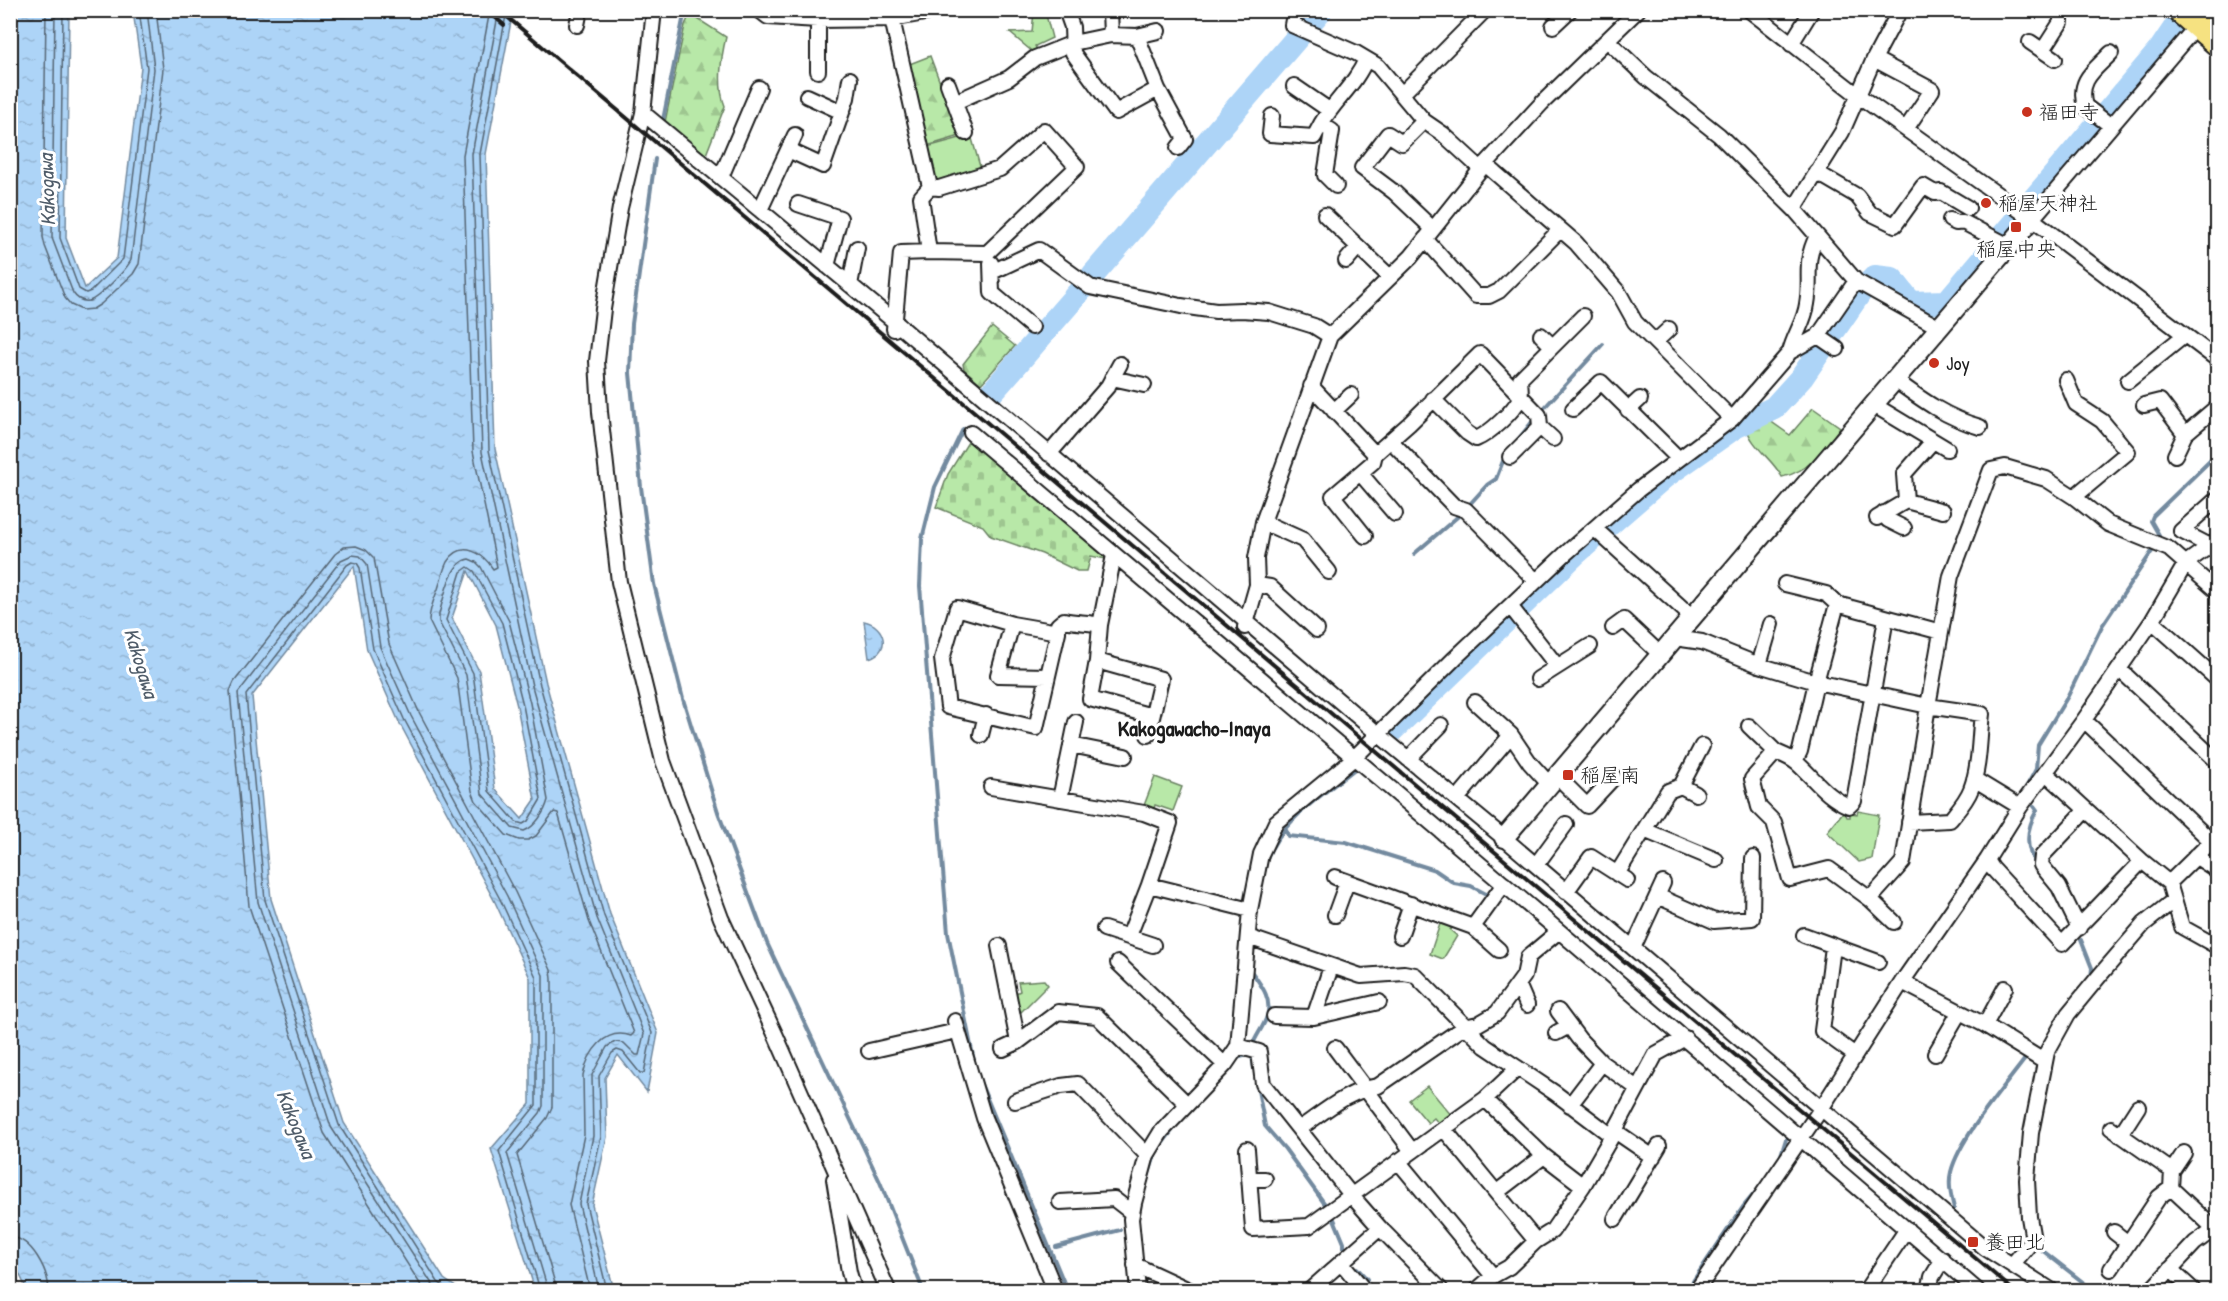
<svg xmlns="http://www.w3.org/2000/svg" width="2228" height="1301" viewBox="0 0 2228 1301" font-family="'Patrick Hand','Klee One',sans-serif">
  <style>
    .green { fill: #b8e8a8; stroke: #6a8262; stroke-width: 1.5 }
    .forest { fill: url(#forest-firs); stroke: #6a8262; stroke-width: 1.5 }
    .cemetery { fill: url(#cemetery-stones); stroke: #6a8262; stroke-width: 1.5 }
    .water { fill: url(#water-ripples); stroke: #738a9f; stroke-width: 1.5; fill-rule: evenodd }
    .lines { fill: none; stroke-linecap: round; stroke-linejoin: round }
    .shore { stroke: #566674; stroke-width: 1.5 }
    .stream { stroke: #738a9f; stroke-width: 4 }
    .river { stroke: #add4f7; stroke-width: 24 }
    .minor-casing { stroke: #1c1c1c; stroke-width: 18 }
    .tertiary-casing { stroke: #1c1c1c; stroke-width: 22 }
    .trunk-casing { stroke: #1c1c1c; stroke-width: 28 }
    .minor { stroke: #fff; stroke-width: 14 }
    .tertiary { stroke: #fff; stroke-width: 18 }
    .trunk { stroke: #f6e281; stroke-width: 24 }
    .rail { stroke: #1c1c1c; stroke-width: 4 }
    .poi-dot { fill: #c8321e; stroke: #fff; stroke-width: 2 }
    .labels { text-anchor: middle; stroke-width: 6; stroke-linejoin: round; paint-order: stroke }
    .poi-label { font-size: 20px; fill: #1c1c1c; stroke: #fff; text-anchor: start }
    .water-label { font-size: 21px; font-style: italic; fill: #4f5c69; stroke: #fff }
    .quarter-label { font-size: 22px; font-weight: bold; fill: #1c1c1c; stroke: #fff }
  </style>
  <defs>
    <pattern id="forest-firs" width="22" height="20" patternUnits="userSpaceOnUse" patternTransform="scale(1.5)"><rect width="22" height="20" fill="#b8e8a8"/><path d="M5 1l3.5 6h-7zM16 11l3.5 6h-7z" fill="#9ec690"/></pattern>
    <pattern id="cemetery-stones" width="16" height="16" patternUnits="userSpaceOnUse" patternTransform="scale(1.5)"><rect width="16" height="16" fill="#b8e8a8"/><path d="M2 7V4a2 2 0 0 1 4 0v3zM10 15v-3a2 2 0 0 1 4 0v3z" fill="#9ec690"/></pattern>
    <pattern id="water-ripples" width="26" height="14" patternUnits="userSpaceOnUse" patternTransform="scale(1.5)"><rect width="26" height="14" fill="#add4f7"/><path d="M2 4q2-2 4 0t4 0M15 11q2-2 4 0t4 0" fill="none" stroke="#94b5d3"/></pattern>
  </defs>
  <rect width="100%" height="100%" fill="#fff"/>
  <filter id="ink" filterUnits="userSpaceOnUse"><feTurbulence type="fractalNoise" baseFrequency=".0167" numOctaves="2"/><feDisplacementMap in="SourceGraphic" scale="12" xChannelSelector="R" yChannelSelector="G"/><feConvolveMatrix kernelMatrix="1 2 1 2 8 2 1 2 1" color-interpolation-filters="sRGB"/></filter>
  <g filter="url(#ink)">
    <path class="green" d="M1034,11h11l7,27 -17,8 3,6 -4,1 -24,-20 22,-1z
      M971,135l10,35 -42,12 -6,-4 -6,-31z
      M1155,777l27,10 -9,24 -18,-6 -2,6 -10,-3z
      M1844,811l3,6h3v-4l7,1 1,-3 21,4 -7,44 -13,3 -32,-30z
      M1441,921l12,5 -3,4 7,6 -14,23 -13,-5z
      M1044,980l4,5 -28,28 -4,-20 4,-2 -2,-9z
      M1427,1086l25,30 -12,9 -6,-7 -6,5 -19,-23z"/>
    <path class="forest" d="M690,14l36,23c-5,20 -9,50 -1,69l-20,51 -40,-35 20,-97z
      M930,56l30,80 -33,10 -20,-81z
      M992,327l23,19 -34,38 -17,-15 -1,-5z
      M1813,408l27,19c-14,21 -31,45 -58,50 -10,-19 -31,-30 -36,-51l14,-12 30,21z"/>
    <path class="cemetery" d="M970,439l134,115 2,5 -15,-3 -4,15h-10l-35,-17 -51,-18 -8,-10 -47,-19 12,-33z"/>
    <path class="water" d="M10,11h59l-3,227 19,50 32,-30 24,-191 -8,-56h380l-27,143 9,295 51,234 64,231 48,119 -11,59 -29,-37 -13,23 2,59 -15,68 22,85h-79l-44,-141 39,-45v-126l-35,-76 -96,-180 -32,-72 -13,-84 -102,130 19,203 73,224 100,156 16,11h-433l-17,-36zM468,571l28,54 21,81 18,94 -13,19 -27,-30 -16,-118 -27,-53z
      M864,621c21,4 28,30 5,37z"/>
    <g class="lines">
      <path class="shore" d="M46,10l-3,227 2,9 20,52 6,7 11,5 11,-1 8,-5 32,-30 6,-10 24,-195 -7,-59
        M55,10l-3,228 21,55c4,6 9,9 16,8 10,-3 38,-32 42,-41l23,-191 -7,-59
        M63,10l-3,228 19,51 7,4 5,-2 32,-32 24,-191 -8,-58
        M490,10l-27,145 10,296 24,116 -4,2c-10,-16 -31,-30 -46,-7 -4,8 -6,18 -9,27 -4,10 -9,21 -9,32l28,57 15,113 4,10 30,34 13,5h9l8,-4 18,-24 4,1 31,108 45,112 -3,3c-26,-9 -43,16 -48,39l1,60 -15,70 21,85
        M499,10l-27,144 10,298 50,234 65,232 47,116 -5,21h-3l-12,-12 -9,-1 -8,5 -15,28 1,61 -14,68 20,86
        M507,10l-27,144 9,296 51,235 64,231 48,117 -8,40h-4l-17,-21 -6,-2 -5,3 -13,23 2,61 -15,67 21,86
        M469,559l7,3 5,5 28,54 21,82 18,97c-3,12 -13,27 -24,31l-12,-3 -30,-34 -16,-119 -27,-53v-8c5,-16 11,-53 30,-55z
        M468,567l6,4 28,52 21,82 18,94 -13,22 -5,3 -7,-2 -27,-31 -16,-118 -27,-53 15,-48z
        M10,1237c22,1 38,34 39,53
        M424,1290l-100,-157 -75,-227 -19,-215 4,-9 101,-128 9,-7 12,-1 10,4 8,8 15,86 30,68 96,180 36,78 1,9v128l-5,11 -30,37 40,135
        M436,1290l-105,-163 -73,-225 -20,-209 103,-133 11,-5 8,1 7,8 13,83 31,69 96,180 36,79v131l-3,7 -33,40 41,137
        M449,1290l-11,-8 -99,-157 -74,-225 -19,-205 101,-130 5,-3 5,1 3,5 13,81 31,70 96,180 36,78v128l-37,46 41,139"/>
      <path class="stream" d="M1093,10v3
        M663,120l22,-110
        M655,159l-23,165 -2,49 11,114 13,97 29,115 35,113 49,131 113,239 43,108
        M1545,407l58,-63
        M963,429l-28,58 -13,52 -2,47 28,347 26,128
        M1517,441l15,-19
        M1469,505l18,-20 9,-6 9,-23
        M2159,535l-8,-14 2,-5 65,-63
        M1414,554l48,-41
        M2022,795l14,-26 2,-24 30,-49 34,-70 51,-76
        M2034,806l3,4c-11,19 -13,37 0,56
        M1285,827l3,9 58,6 89,28 19,13 17,3 17,9
        M1266,860c16,-41 57,-65 90,-92
        M2081,940l11,28 -1,11
        M1249,968c10,15 24,29 18,48 -3,11 -12,20 -15,31
        M1252,1055l2,14
        M1236,1058l16,-4
        M978,1077l89,213
        M1257,1085l8,41 20,23 42,58
        M1780,1158l6,-19
        M1148,1177l8,-25 18,-24
        M1954,1208c-3,-12 -6,-24 -3,-36 8,-33 53,-85 74,-113
        M1334,1219l10,24v9
        M1056,1247l64,-17
        M2038,1247l55,43
        M1357,1268l10,11
        M1687,1290l56,-83 16,-19"/>
      <path class="river" d="M1093,275l228,-265
        M993,391l86,-99
        M1389,733l185,-178 90,-78 71,-50 39,-19 28,-31 59,-86 14,-14 17,2 19,24 36,-1 213,-252 27,-40"/>
      <g class="minor-casing">
        <path id="minor" d="M654,10l-11,103 -23,95 -17,101 -6,52 3,51 19,170 44,179 58,157 55,118 112,254
          M759,10l9,7 50,3 74,-1 49,-9
          M890,10l40,177 -9,10 8,55 -28,1 -7,76
          M1066,10l6,17 1,26 43,59 42,-23
          M1110,10l1,25
          M1297,10l-3,4 -2,11 64,28 22,13 46,55 19,13 38,35
          M1749,10l110,86 173,123 186,141
          M818,20v51
          M577,25l3,-15
          M1553,26l17,-16
          M1137,36l21,53 27,50 -7,9
          M1608,41l38,36 73,58 75,74 62,72 84,47
          M2030,42l25,17
          M1791,44l21,-34
          M2043,50l18,-28v-12
          M2111,53c-16,17 -34,27 -26,53l26,20
          M1874,59l58,31 -26,39
          M948,84l18,49
          M1294,86l35,24
          M1403,93l82,-83
          M807,96l35,16
          M955,102l54,-24 26,-20 38,-15 38,-8 26,1 21,-5
          M643,113l252,209 483,412 126,104 481,410 66,42
          M1272,116l-2,18 44,3 7,-13
          M1424,121l-22,22 -14,-9 -26,34 32,24 39,37
          M788,150l35,16 24,-68 3,-19
          M1485,164l91,79 43,50 16,29 97,97
          M1816,172l41,24 13,17 25,12 28,-39 12,7 6,-1 27,16
          M721,177l38,-89
          M1336,186l-11,-11 7,-44 -11,-7c13,-23 35,-40 45,-65
          M798,204l42,14 -13,48
          M1794,209l48,-77 32,-73 26,-49
          M760,210l35,-75
          M1325,215l65,62
          M2032,219l168,-197
          M1950,220l6,3 7,-1 46,24
          M1425,239l51,57h13l10,-5 61,-61
          M929,252l58,1 90,-86 -33,-37 -44,39 -61,19 -9,-1
          M1346,261l12,-14
          M991,263l1,30 40,34
          M992,272l47,-22 51,37 91,19 35,5 26,-1 27,2 45,14 16,10
          M850,285l7,-37
          M1541,335l11,11
          M1818,336l19,13
          M1655,342l14,-13
          M1790,352c4,-17 15,-31 17,-48 5,-28 -4,-40 10,-68
          M1112,378l32,7
          M1895,380c27,20 52,38 85,47
          M2066,380l10,24 26,17 26,31 -54,45
          M2128,381l57,-46
          M1311,386l64,68
          M1433,399l34,34 9,6c13,-5 38,-28 44,-41 2,-5 0,-13 0,-19l63,-63
          M1874,405l73,44
          M2144,405l16,-4 25,33
          M1573,409l28,-27 78,77
          M1628,410l12,-11
          M1334,411l17,-16
          M971,433l588,498 418,359
          M1391,441l63,65 12,4 70,71
          M1049,454l59,-68 12,-22
          M2175,455l10,-21 33,-28
          M1510,457l30,-30
          M1360,473l35,41
          M1906,501l37,10
          M1884,513l4,7 16,8
          M1877,518l29,-17 -2,-27 29,-33
          M1263,522l40,18 26,32
          M1595,529l98,89
          M1365,536l-32,-40 40,-34 2,-8 34,-30 71,-70 59,61 1,12 13,12
          M2210,546l-29,-15 37,-33
          M1114,555l-14,70 -3,36 -7,38 62,17
          M1785,584l41,10 11,10
          M1257,585l13,2 47,43
          M1510,606l47,60
          M1886,618l-32,183 -5,5c-22,-8 -35,-28 -52,-43 -6,-5 -14,-8 -21,-11l-24,27 7,28 15,15 16,57 39,-10 41,30 24,23
          M2152,621l66,59
          M1012,624l-14,51 50,1
          M1245,627l12,-42 -1,-27 7,-36 67,-186 81,-79 70,-88 61,-66 96,-93
          M1613,628l11,-8 37,35
          M1058,632l-46,-8 -55,-16 -15,51 6,48 88,21 22,-96v-7l6,-5c12,3 24,2 36,5
          M1675,638l27,4 57,23 57,17 112,24 23,-130 40,-106 14,-3 41,12 28,18 34,27 61,25 49,43
          M1097,661l64,18 -13,56
          M1759,665l12,-41
          M2119,669l99,93
          M1538,679l52,-33
          M1475,702l36,33 19,28 20,22
          M2084,720l127,121
          M1749,726l27,26
          M981,735l5,-20
          M1071,745l54,11
          M1408,759l33,-34
          M1795,761l5,-10 16,-69 21,-78 104,28
          M2046,773l96,88 27,22 13,44 36,20
          M1557,776l30,30 27,-29
          M1974,779l46,28
          M1681,786l15,8
          M991,787l153,26 26,10 -21,62 101,25
          M1060,799l16,-77
          M1457,799l54,-64
          M1644,830l72,30
          M2195,856l23,15
          M1987,860l5,8 70,76 80,-83
          M1536,865l30,-41
          M1617,874l51,-83 13,-5 21,-40
          M1335,877l138,50 31,-43
          M2169,883l49,-48
          M1566,892l25,-35 36,23
          M1657,896l57,25 38,-3 1,-60
          M1870,899l33,-37 25,-156 54,8c-3,24 -2,52 -11,75 -4,11 -13,21 -21,31l-41,2
          M1335,915l12,-33
          M1473,927l26,23
          M2079,928l-20,-41 -18,-22 1,-9 44,-46
          M1104,929l49,16
          M1804,935l74,27
          M1129,936l20,-51
          M1400,936l11,-32
          M1248,937l113,39 43,-3 11,2 70,71 70,47 57,43
          M999,946l19,96
          M1833,947l-11,84 33,24
          M1633,948l30,-65
          M1118,963l107,102
          M1902,982l83,43 60,37
          M1518,984l9,21
          M1558,1011l21,28 23,24 35,25
          M1274,1016l40,1 65,-15
          M1314,1017l17,-50
          M955,1021l29,97 71,172
          M1985,1025l20,-37
          M1556,1033l13,-7
          M1238,1046l21,6 4,32 89,112 28,32 61,62
          M1335,1048l77,103
          M1003,1049l15,-7 40,-30 39,4 90,88
          M869,1051l88,-20
          M1935,1054l24,-41
          M1485,1099l59,57 39,30
          M1015,1101l46,-15 17,-2 69,71
          M1570,1105l32,-42
          M2111,1128l61,43 -1,17 47,44
          M1299,1129c25,-17 48,-38 79,-43l86,-59 14,-3 19,-11 27,-37 4,-19 31,-26
          M1444,1129l92,112
          M1615,1131l38,26
          M2120,1135l18,-28
          M1247,1149l6,80 56,-3 176,-127 33,-31
          M1398,1161l95,115
          M2172,1171l12,-18
          M834,1179l15,93 5,18
          M1249,1179h16
          M1497,1192l47,-36
          M1060,1202l54,-3 18,14
          M1615,1219l44,-73
          M2114,1232l14,11
          M1341,1262l23,28
          M1135,1265l54,25
          M2012,1265l21,-25 -4,-23 -2,-37 4,-47 16,-81 21,-38 33,-40 43,-50 30,-24
          M2111,1269l48,-72 12,-9
          M2170,1269l23,21
          M1138,1290l-7,-71 3,-16 13,-48 14,-23 64,-67 13,-19 12,-136 11,-56 15,-32 78,-64 101,-100 110,-104 73,-64 94,-71 58,-67 28,-16 38,-55
          M1310,1290l70,-62
          M1477,1290l16,-14 16,-9 27,-26 16,-10 31,-45 29,-50 44,-82 29,-16
          M1697,1290l124,-181 81,-127 85,-122 33,-53 64,-87 68,-99 34,-58 32,-23
          M1866,1290l41,-61
          M1929,1290l3,-13 11,-18
          M2151,1290l44,-47 19,-14"/>
      </g>
      <g class="tertiary-casing">
        <path id="tertiary" d="M1504,838l528,-619"/>
      </g>
      <g class="trunk-casing">
        <path id="trunk" d="M2179,10l39,34
          M2212,10l6,5"/>
      </g>
      <use href="#minor" class="minor"/>
      <use href="#tertiary" class="tertiary"/>
      <use href="#trunk" class="trunk"/>
      <path class="rail" d="M487,10l17,15
        M499,10l1514,1280"/>
    </g>
  </g>
  <g class="poi-dot">
    <circle cx="2027" cy="112" r="6"/>
    <circle cx="1986" cy="203" r="6"/>
    <rect x="2010" y="221" width="12" height="12" rx="3"/>
    <circle cx="1934" cy="363" r="6"/>
    <rect x="1562" y="769" width="12" height="12" rx="3"/>
    <rect x="1967" y="1236" width="12" height="12" rx="3"/>
  </g>
  <g class="labels">
    <g class="poi-label">
      <text x="2039" y="119">福田寺</text>
      <text x="1998" y="210">稲屋天神社</text>
      <text x="2016" y="256" text-anchor="middle">稲屋中央</text>
      <text x="1946" y="370">Joy</text>
      <text x="1580" y="782">稲屋南</text>
      <text x="1985" y="1249">養田北</text>
    </g>
    <g class="water-label">
      <text transform="translate(47 190) rotate(-92)" y="7">Kakogawa</text>
      <text transform="translate(141 663) rotate(73)" y="7">Kakogawa</text>
      <text transform="translate(296 1124) rotate(68)" y="7">Kakogawa</text>
    </g>
    <g class="quarter-label">
      <text x="1194" y="736">Kakogawacho-Inaya</text>
    </g>
  </g>
  <rect width="2228" height="1301" fill="none" stroke="#fff" stroke-width="36"/>
  <rect x="18" y="18" width="2192" height="1265" fill="none" stroke="#1c1c1c" stroke-width="2" filter="url(#ink)"/>
</svg>
